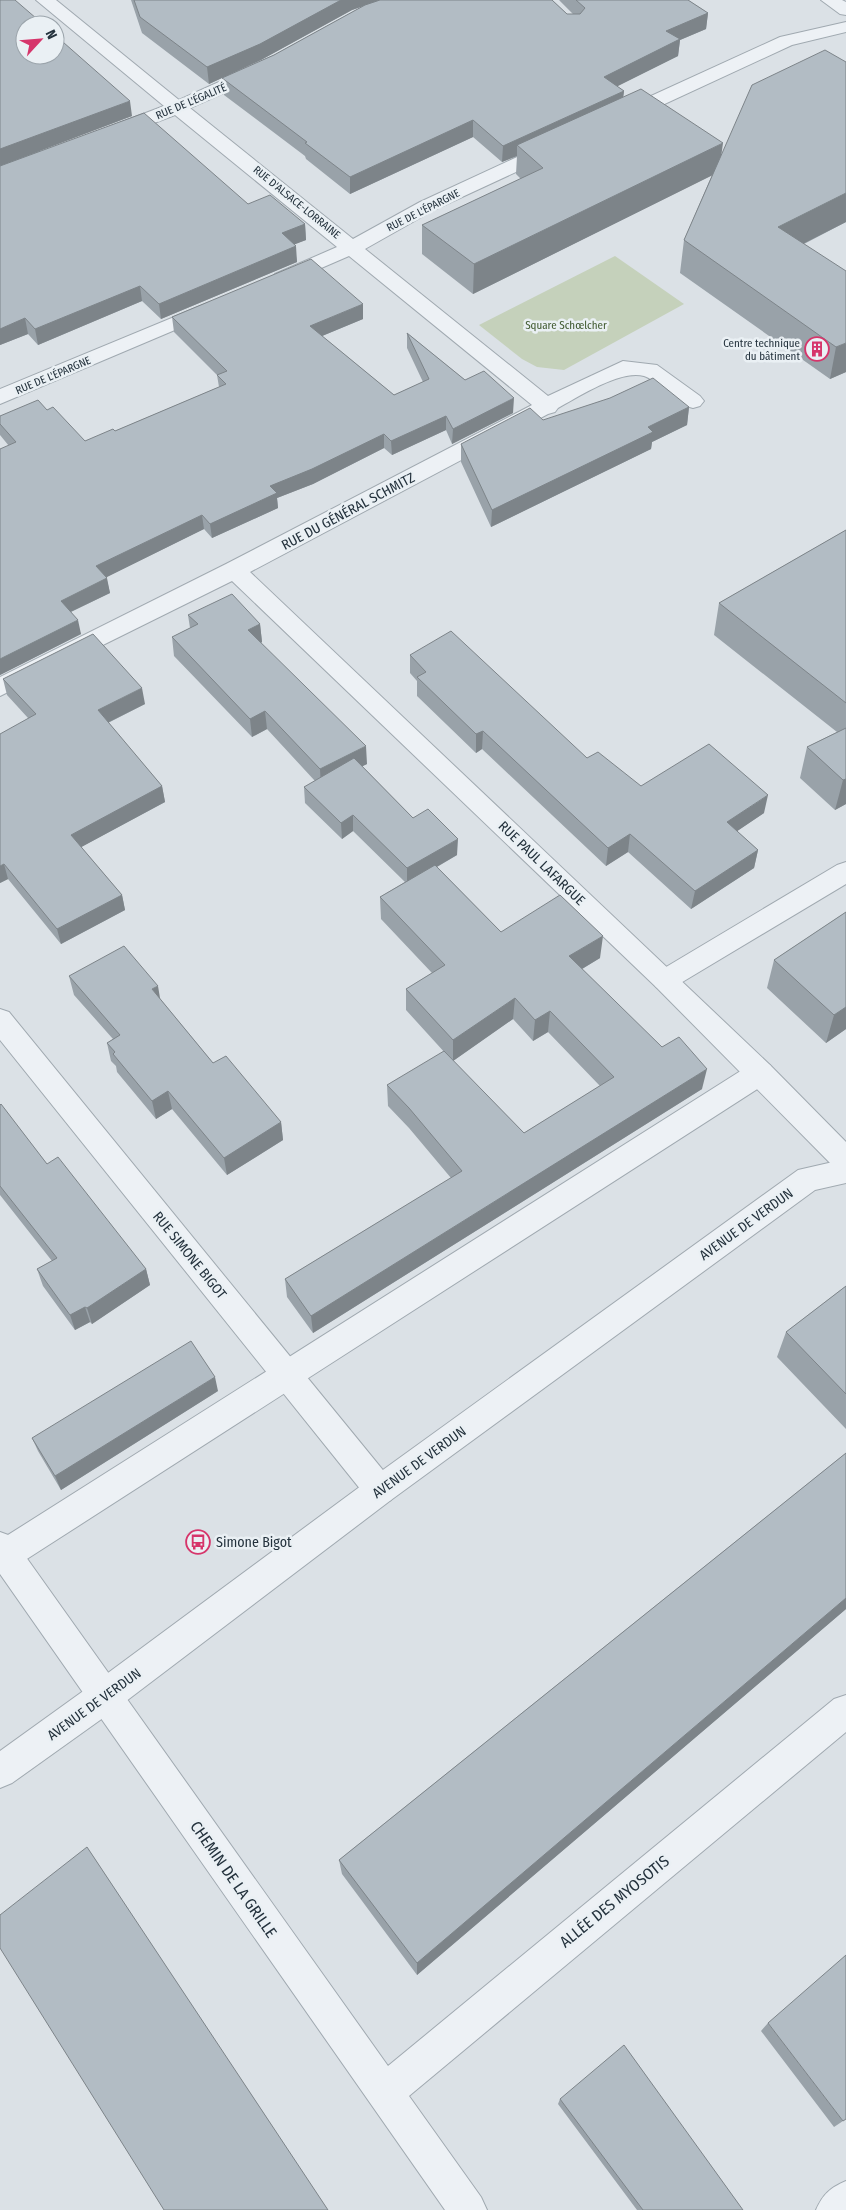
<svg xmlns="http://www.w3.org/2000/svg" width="846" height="2210" viewBox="0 0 846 2210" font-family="'Fira Sans Condensed',sans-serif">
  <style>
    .green { fill: #c5d1bb }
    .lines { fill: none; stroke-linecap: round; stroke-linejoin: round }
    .service-casing { stroke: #a0a9b0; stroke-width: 2 }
    .minor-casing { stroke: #a0a9b0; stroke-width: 2 }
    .tertiary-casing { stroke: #a0a9b0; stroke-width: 2 }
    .service { fill: #edf1f5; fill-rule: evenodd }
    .minor { fill: #edf1f5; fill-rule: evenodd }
    .tertiary { fill: #edf1f5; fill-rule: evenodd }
    .wall { fill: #99a2a9; fill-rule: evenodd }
    .shaded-wall { fill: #7d8489 }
    .building { fill: #b2bcc4; stroke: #7d8489 }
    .labels { text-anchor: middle; stroke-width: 5; stroke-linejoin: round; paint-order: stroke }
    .far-street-label { font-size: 11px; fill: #24323d; stroke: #eaf0f4 }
    .far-park-label { font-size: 11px; fill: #405a30; stroke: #eaf0f4 }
    .far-poi-label { font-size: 11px; fill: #24323d; stroke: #eaf0f4; text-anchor: end }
    .street-label { font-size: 14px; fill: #24323d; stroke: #eaf0f4 }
    .poi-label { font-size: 14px; fill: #24323d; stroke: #eaf0f4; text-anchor: start }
    .near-street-label { font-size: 16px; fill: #24323d; stroke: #eaf0f4 }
  </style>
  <rect width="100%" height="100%" fill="#dbe1e6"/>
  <path class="green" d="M615,256l69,48 -120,66 -27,-3 -15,-8 -43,-34z"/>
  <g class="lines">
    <g class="service-casing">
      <path id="service" d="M846,862v22l-172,103 -9,4 -9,-4 -4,-7 4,-7 181,-108z
        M760,1062l10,3 4,8 -4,8 -754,485 -11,4 -5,-2v-28l750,-475z
        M846,2181v29h-30c7,-16 14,-22 30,-29z"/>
    </g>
    <g class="minor-casing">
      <path id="minor" d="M36,0h20l123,100 71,-32 6,-1 6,1 3,4 -3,4 -72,32 163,131 67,-37 123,-57 7,-2 7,2 2,4 -2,4 -123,57 -69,39 183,147 75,-35 34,4 43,31 4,5 -4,5 -7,2 -7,-2c-10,-7 -32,-27 -42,-30 -23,-7 -66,21 -86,32l-3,4 -7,2 -298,158 520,493 76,77v31l-10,-4 -180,-182 -424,-406 -232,115v-19l226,-113 306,-159 -183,-149 -60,26 -7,2 -7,-2 -3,-4 3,-4 62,-27 -162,-132 -52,20 -7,2 -7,-2 -2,-4 2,-4 55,-21z
        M846,22v10l-54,13 -162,75 -7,2 -7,-2 -2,-4 2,-4 164,-75z
        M208,303l7,2 3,4 -3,4 -215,91v-15z
        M0,1009l9,3 382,468 4,10 -4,10 -11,5 -11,-5 -369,-460z
        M0,1532l11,4 377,530 446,-367 12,-4v37l-437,364 72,101 6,13h-42l-445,-636z"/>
    </g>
    <g class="tertiary-casing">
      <path id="tertiary" d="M821,0h21l4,2v13l-6,-1z
        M846,1159v24l-31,7 -424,310 -274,208 -105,75 -12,5v-37l93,-67 276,-204 429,-310z"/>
    </g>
    <use href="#service" class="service"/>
    <use href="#minor" class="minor"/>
    <use href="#tertiary" class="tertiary"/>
  </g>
  <path class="wall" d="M0,0l132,116 -93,35 209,53 57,20 1,16 -12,4 3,18 -136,57 -19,-18 -104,44 -10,-11 -28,11z
    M131,0h421l15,14h6l-14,-14h129l20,13 -2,16 -26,11 -2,16 -61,30 7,5 -1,6 98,59 125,-94v160l-42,22 42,128 -16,7 -150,-106 4,-33 28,-65 -239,119 -51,-40v-29l99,-46 -5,-5 1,-18 -15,6 -29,-25 -123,57 -44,-35 -1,-3 -81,-61 -2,-17 52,-23 89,-49 -11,4 -91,50 -52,24 -67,-51z
    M172,317l191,2 -41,17 72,59 29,-13 -16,-34v-15l58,47 48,33 -61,31 -6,-14 -54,25 -8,-7 -71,36 -36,14 1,10 -66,30 -8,-9 -98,48 4,16 -39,19 10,22 -81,41 9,-229 -9,-11v-19l47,-6 38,31 30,-10 104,-44 -2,-12 -43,-43z
    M689,407l-2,18 -35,17 -1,7 -160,78 -30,-65v-18l82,-24z
    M846,530v274l-11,6 -35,-32 7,-31 30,-15 -123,-97 5,-32z
    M188,615l72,9 2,18 -1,1 106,121 -5,2 51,52 44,37 -20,12 64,65 99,26 -18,11 120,120 -389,244 -26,-36 -2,-18 166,-101 -42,-50 -21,-22 -1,-21 59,-31 -40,-44v-21l26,-16 -51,-54 -1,-22 25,-15 -52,-51 -11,8 -37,-36 -1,-16 11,-6 -48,-52 -15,8 -78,-81 -2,-19 18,-9zM513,1019l20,22 15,-9 52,54 -76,47 -71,-72z
    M410,655l177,103 54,28 123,27 -27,18 21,19 -4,18 -63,41 -63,-57 -22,14 -124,-117 -6,4 -59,-57v-15l-7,-8z
    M3,679l142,25 -37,19 54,63 3,16 -84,45 41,48 3,15 -64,34 -53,-65 -8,4 28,-165 -21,-23z
    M846,912v117l-20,14 -59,-55 7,-28z
    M69,976l92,24 52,63 68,59 2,18 -56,35 -55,-66 -16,10 -39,-47 -1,-6 -5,-5 -4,-18 6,-4 -39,-44z
    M0,1105l47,59 99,105 4,16 -58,39 -2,-2 -15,8 -32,-44 -6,-17 15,-8 -52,-66z
    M846,1286v143l-69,-72 9,-25z
    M218,1391l-157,99 -23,-39 -6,-13z
    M846,1453v156l-429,366 -75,-101 -3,-14z
    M768,2023l75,98 -9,6 -73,-96z
    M560,2099l183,111h-106l-79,-106z"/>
  <path class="shaded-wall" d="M341,0h40l-29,10 -91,50 -52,24 -2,-17z
    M708,13l-2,16 -26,11 -2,16 -76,38 2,-17 62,-46z
    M624,91l-2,16 -105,38v11l-15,6 1,-16z
    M130,101l2,15 -132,50v-17z
    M473,120v17l-123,57v-17z
    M723,143l-4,29 -246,122 1,-30z
    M846,193v29l-73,37 5,-32z
    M305,224l1,16 -23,9 -1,-16z
    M296,246l1,16 -136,57 -2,-15z
    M140,286l2,15 -104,44 -3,-16z
    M363,304v15l-53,22v-15z
    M25,318l3,16 -28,11v-16z
    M846,343v29l-16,7 6,-32z
    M514,398l-1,15 -61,31 1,-15z
    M689,407l-2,18 -35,17 -1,7 -160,78 1,-17 156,-83z
    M446,416v14l-54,25 -1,-14z
    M384,434v14l-71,36 -36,14 1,10 -66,30 -2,-14 60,-38z
    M202,515l2,14 -105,52 -3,-15z
    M107,578l3,15 -46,22 -3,-14z
    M78,620l3,14 -81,41v-16z
    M260,624l2,18 -12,6 -2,-18z
    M142,688l3,16 -44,22 -3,-16z
    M265,711l2,18 -15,8 -2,-18z
    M483,731l-1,18 -6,4v-19z
    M366,746l1,18 -46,23 -1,-18z
    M846,779v25l-11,6 8,-30z
    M162,786l3,16 -91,49 -3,-16z
    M768,795l-4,18 -40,27 3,-18z
    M353,815v16l-11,8 -1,-16z
    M630,834l-2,18 -22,14 2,-18z
    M458,839l-1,16 -50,29v-16z
    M758,850l-4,18 -63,41 4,-18z
    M4,864l4,15 -8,4v-17z
    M122,895l3,15 -64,34 -4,-15z
    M603,936l-3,22 -33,20 2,-22z
    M158,986l3,18 -9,-15z
    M515,998l-2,21 -60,42v-21z
    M846,1007v22l-20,14 8,-28z
    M550,1011l-2,21 -15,9 2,-21z
    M707,1069l-5,20 -389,244 -2,-17z
    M168,1091l4,18 -16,10 -4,-18z
    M281,1122l2,18 -56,35 -3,-17z
    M146,1269l4,16 -58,39 -5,-16z
    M85,1307l5,15 -15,8 -5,-15z
    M215,1377l3,14 -157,99 -6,-14z
    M846,1598v11l-429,366v-12z"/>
  <path class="building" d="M0,0h15l29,25h-19v30h30v-20l75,66 -130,48z
    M134,0h207l-81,44 -53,23 -67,-50z
    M380,0h172l15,14h13l5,-6 -9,-8h112l20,13 -42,18 14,8 -76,38 20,14 -121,55 -30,-26 -123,57 -45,-34 2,-1 -85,-64 52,-23 91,-50z
    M825,50l21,12v131l-68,34 68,44v72l-10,4 -152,-107 68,-155z
    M641,89l82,54 -249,121 -52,-39 121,-57 -26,-23z
    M144,113l104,91 22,-9 35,29 -23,9 14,13 -137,58 -19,-18 -105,43 -10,-11 -25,11v-163z
    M311,259l52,45 -53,22 84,69 35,-16 -22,-46 58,47 19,-9 30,27 -61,31 -7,-13 -55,25 -7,-7 -72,35 -42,17 7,7 -67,31 -8,-9 -106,51 11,12 -46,23 17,19 -78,39v-210l16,-7 -16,-18v-8l38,-16 9,10 6,-3 32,34 28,-12 2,2 111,-47 -9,-9 10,-4 -55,-54z
    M653,378l36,29 -41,20 5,5 -161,78 -31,-66 69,-36 13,12 67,-22z
    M846,530v173l-127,-100z
    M232,594l28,30 -12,6 118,116 -46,23 -55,-58 -15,8 -78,-82 26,-13 -10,-9z
    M451,631l136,127 11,-6 43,34 68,-42 59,51 -41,27 31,28 -63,41 -65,-57 -22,14 -125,-117 -7,3 -59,-57 9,-5 -16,-17z
    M93,634l49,54 -44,22 64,76 -91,49 51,60 -65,34 -53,-65 -4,2v-132l36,-20 -33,-35z
    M846,728v51l-3,1 -36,-33z
    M354,758l59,60 15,-9 30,30 -51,29 -54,-53 -12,8 -37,-36z
    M435,865l66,67 59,-37 43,41 -34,20 93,91 17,-10 28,32 -396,247 -26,-37 177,-108 -53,-63 -22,-23 57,-34 80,82 90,-56 -64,-66 -15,9 -20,-22 -62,42 -47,-51 39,-24 -65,-68z
    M846,912v95l-12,8 -60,-55z
    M124,946l34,40 -6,3 61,74 13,-7 55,66 -57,36 -56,-67 -16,10 -39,-47 2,-2 -8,-9 13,-8 -51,-59z
    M1,1104l46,60 11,-7 88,112 -59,39 -2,-1 -15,8 -33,-46 20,-11 -57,-72v-81z
    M846,1286v108l-60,-62z
    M191,1341l24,36 -160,99 -23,-38z
    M846,1453v145l-429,365 -78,-103z
    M87,1847l241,363h-164l-164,-262v-33z
    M846,1955v164l-3,2 -75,-98z
    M624,2045l119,165h-100l-83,-111z"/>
  <defs>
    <g id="building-ring" transform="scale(1.25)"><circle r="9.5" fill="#eaf0f4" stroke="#d6356b" stroke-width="1.5"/><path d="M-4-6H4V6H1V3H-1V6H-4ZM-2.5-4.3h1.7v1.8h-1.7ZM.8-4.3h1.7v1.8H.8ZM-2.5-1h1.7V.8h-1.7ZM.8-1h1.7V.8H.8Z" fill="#d6356b"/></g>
    <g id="bus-ring" transform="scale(1.25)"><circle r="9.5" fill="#eaf0f4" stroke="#d6356b" stroke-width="1.5"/><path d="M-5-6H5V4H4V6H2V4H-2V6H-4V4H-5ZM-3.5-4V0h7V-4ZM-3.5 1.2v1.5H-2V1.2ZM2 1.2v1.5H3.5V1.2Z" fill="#d6356b"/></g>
  </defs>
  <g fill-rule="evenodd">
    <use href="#building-ring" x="817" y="349"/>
    <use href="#bus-ring" x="198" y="1542"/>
  </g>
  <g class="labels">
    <g class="far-street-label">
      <text transform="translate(191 101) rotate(-23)" y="4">RUE DE L'ÉGALITÉ</text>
      <text transform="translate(297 202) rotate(39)" y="4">RUE D'ALSACE-LORRAINE</text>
      <text transform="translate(423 210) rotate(-27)" y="4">RUE DE L'ÉPARGNE</text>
      <text transform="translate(53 375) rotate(-23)" y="4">RUE DE L'ÉPARGNE</text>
    </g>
    <g class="far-park-label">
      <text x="566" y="329">Square Schœlcher</text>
    </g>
    <g class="far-poi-label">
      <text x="800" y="347">Centre technique<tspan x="800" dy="13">du bâtiment</tspan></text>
    </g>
    <g class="street-label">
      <text transform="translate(348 511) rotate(-28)" y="5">RUE DU GÉNÉRAL SCHMITZ</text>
      <text transform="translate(542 863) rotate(44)" y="5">RUE PAUL LAFARGUE</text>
      <text transform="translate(746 1224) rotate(-36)" y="5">AVENUE DE VERDUN</text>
      <text transform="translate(190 1255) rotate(51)" y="5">RUE SIMONE BIGOT</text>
      <text transform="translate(419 1462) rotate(-36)" y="5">AVENUE DE VERDUN</text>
      <text transform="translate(94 1704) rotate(-36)" y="5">AVENUE DE VERDUN</text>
    </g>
    <g class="poi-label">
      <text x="216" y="1547">Simone Bigot</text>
    </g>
    <g class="near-street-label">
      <text transform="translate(234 1879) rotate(55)" y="6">CHEMIN DE LA GRILLE</text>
      <text transform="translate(614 1901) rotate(-39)" y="6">ALLÉE DES MYOSOTIS</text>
    </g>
  </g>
  <g transform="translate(40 40) rotate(64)"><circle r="24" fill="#eaf0f4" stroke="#9ba4ab"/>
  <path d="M0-4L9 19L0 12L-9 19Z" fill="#d6356b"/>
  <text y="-8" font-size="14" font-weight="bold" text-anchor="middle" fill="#24323d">N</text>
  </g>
</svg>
